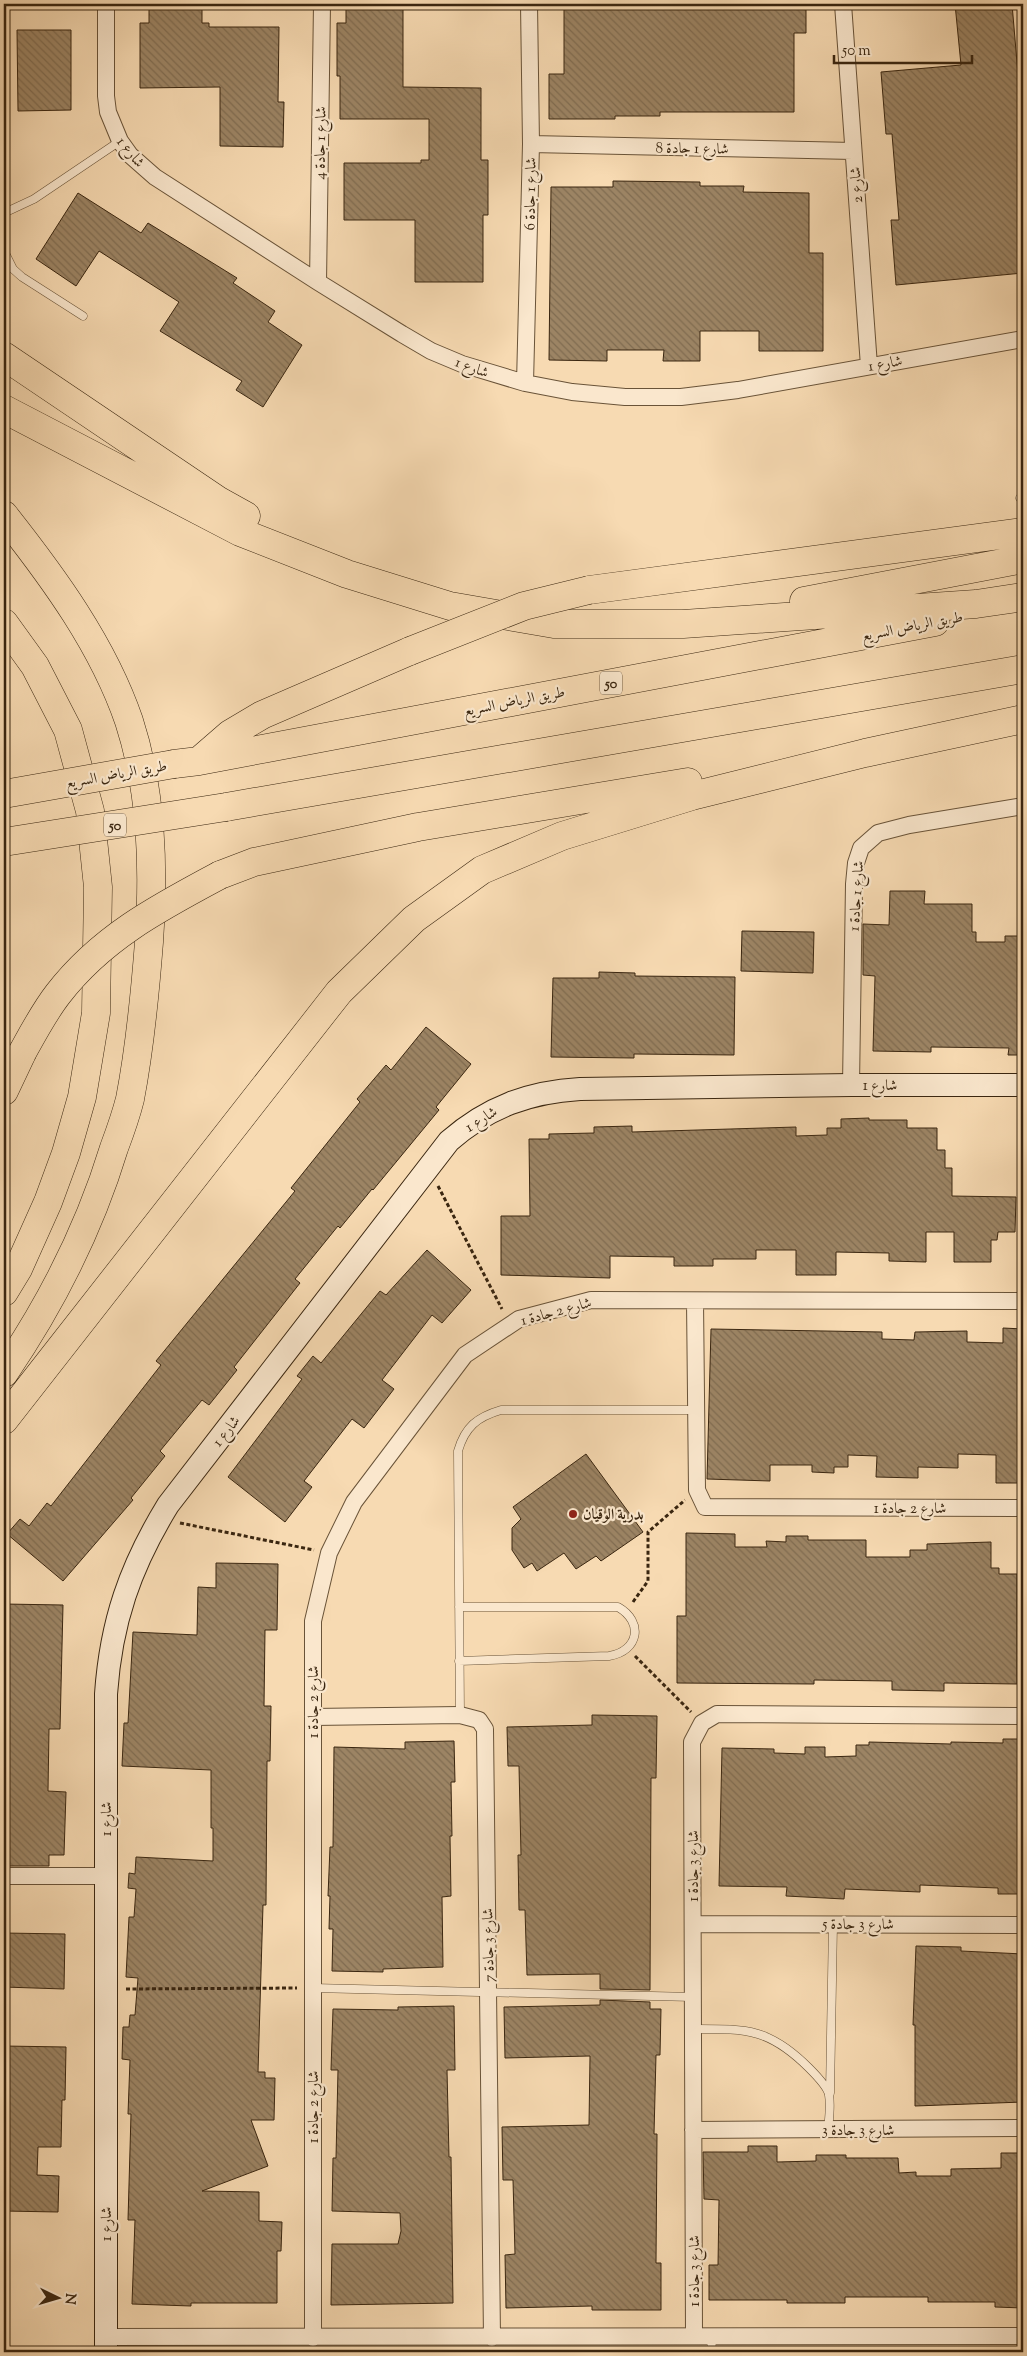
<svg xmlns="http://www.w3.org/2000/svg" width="1027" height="2356" viewBox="0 0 1027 2356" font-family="'Sorts Mill Goudy',Amiri,serif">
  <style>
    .building { fill: url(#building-back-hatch); stroke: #3a2610 }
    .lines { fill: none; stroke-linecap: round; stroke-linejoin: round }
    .lane-casing { stroke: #695338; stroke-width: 9 }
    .street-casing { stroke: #695338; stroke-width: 18 }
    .secondary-casing { stroke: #3a2610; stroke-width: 24 }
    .highway-casing { stroke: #3a2610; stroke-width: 29 }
    .path { stroke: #3a2610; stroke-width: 3; stroke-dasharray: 4 2.5; stroke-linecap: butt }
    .lane { stroke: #fae7cd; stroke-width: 8 }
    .street { stroke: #fae7cd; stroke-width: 16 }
    .secondary { stroke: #fae7cd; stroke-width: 22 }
    .highway { stroke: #f7dab2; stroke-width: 28 }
    .highway-bridge-casing { stroke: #3a2610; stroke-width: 29; stroke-linecap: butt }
    .highway-bridge { stroke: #f7dab2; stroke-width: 28 }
    .poi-dot { fill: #8f2418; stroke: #fae7cd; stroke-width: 2 }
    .labels { text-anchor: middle; stroke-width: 4.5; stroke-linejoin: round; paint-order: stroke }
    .shield { fill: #fae7cd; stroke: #746049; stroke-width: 1 }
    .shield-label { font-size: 14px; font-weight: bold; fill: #3a2610 }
    .street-label { font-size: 15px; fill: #3a2610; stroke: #fae7cd }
    .poi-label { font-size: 15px; font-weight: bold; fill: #3a2610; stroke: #fae7cd; text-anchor: start }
  </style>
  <defs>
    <pattern id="building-back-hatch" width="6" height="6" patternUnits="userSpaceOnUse" patternTransform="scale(1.25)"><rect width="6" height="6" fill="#9c8464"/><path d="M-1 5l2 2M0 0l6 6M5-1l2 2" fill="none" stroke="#806c51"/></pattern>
  </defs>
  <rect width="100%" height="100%" fill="#f7dab2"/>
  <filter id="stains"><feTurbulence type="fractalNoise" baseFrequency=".004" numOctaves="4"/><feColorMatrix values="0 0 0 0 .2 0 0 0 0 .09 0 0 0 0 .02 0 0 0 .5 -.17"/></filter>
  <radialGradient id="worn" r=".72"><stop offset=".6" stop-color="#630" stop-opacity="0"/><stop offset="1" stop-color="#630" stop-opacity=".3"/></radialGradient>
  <path class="building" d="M149,4h53v19h7v4h70l-1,75h6l-1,45 -63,-1v-59l-80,1v-65h9z
    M346,4h57v83l78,1v72h7v55h-5v67h-68v-62h-71v-57h77v-3h8v-41h-89v-43h-3v-53h9z
    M564,4h242v29h-12v79h-134v4h-45v3h-66v-45h15z
    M955,4h57l11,129v58h-2l2,82 -127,12 -5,-65h8l-7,-86h-6l-5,-62 80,-7z
    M17,30h54v80l-53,1z
    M613,181l87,1v4h44l-1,6 66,1v60h14v98h-64v-20h-59v30h-37l1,-11h-57v11l-58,-1 2,-173h62z
    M78,193l63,40 7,-10 89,55 -4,5 42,28 -7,11 34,23 -39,62 -27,-17 6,-9 -82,-50 19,-29 -80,-51 -23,35 -40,-27z
    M890,891h35l-1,13h48v28h4v10h29v-6h18v119h-15l1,-7 -78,-1v5l-58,-1 2,-75 -12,-1v-51l26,1z
    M742,931l72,1 -1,41 -72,-2z
    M599,972l36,1v3l100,1 -1,78 -100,-1v4l-83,-1 2,-79h46z
    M426,1027l45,37 -35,43 3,3 -66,80 -1,-1 -32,39 -2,-2 -43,53 5,4 -66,84 3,3 -28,35 -7,-5 -42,51 5,5 -34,42 2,2 -70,81 -56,-47 13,-15 9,7 18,-23 4,3 110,-141 -5,-4 139,-170 -4,-3 69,-86 -3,-3 29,-34 5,5z
    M869,1118v2h38v8h30v22h8v18h7v28l64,1 -1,35h-17l-1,8h-6v22h-37v-30h-28v30l-37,-1v-8l-53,-1v23h-40v-25h-40v9h-43v7h-39v-9l-64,-1v22l-109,-3v-59h29l-1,-77h20v-5l45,-1v-6l38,-1v6l164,-5v9l31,-1v-7h14v-9z
    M427,1250l44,40 -29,33 -10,-8 -50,65 12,9 -30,39 -12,-9 -48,62 8,6 -27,35 -57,-45 74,-98 -5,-3 16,-20 8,7 59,-72 6,4z
    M1003,1328l20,1v154h-27v-28l-38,-1v14l-40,-1v11l-42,-1 1,-21 -29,-1v12h-14v6l-22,-1v-7h-42v16l-63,-2 4,-150 171,3v7l32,1 1,-8 52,-1v11l36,1z
    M586,1454l57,78 -42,29 -5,-5 -20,13 -12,-16 -27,18 -5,-8 -8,5 -12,-18v-22l9,-9 -8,-12z
    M686,1533l49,1v13h32l-1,-6 20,1v-6h22v4h58v17h44v-7h17v-6l64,-2v26h8v6h18v110l-73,-1v8l-52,-1v-9l-78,-1v4l-137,-1v-67h9z
    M216,1563l62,1 -1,66h-12l-1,76h7l-1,55h-3l-1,144h-3l-5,167h7v6h10l-1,42h-23l17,46 -66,25 57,1v29l23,1 -1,29h-4v52h-86v3l-59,-2 3,-84h-7l3,-106h-3l2,-54 -8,-1 1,-32h6l1,-12h5l3,-37 -12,-1 3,-60h5l2,-28 -8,-1 1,-15 6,1 1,-17 77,4v-33h-2v-58l-89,-4 2,-43h4l5,-91 64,3 1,-48 18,1z
    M4,1604l59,1 -3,124h-11l-1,62 18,1 -2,63h-15v11h-45z
    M592,1715l65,1 -1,62h-5l-1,212 -50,-1v-15l-73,1 -2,-65h-6l-1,-55h3l-2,-89h-11l-1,-39 85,-2z
    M1003,1739h20v155h-25v-6l-78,-3v7l-75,-3 -1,10 -58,-3 1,-9 -68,-1 3,-138 52,1v4l31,1v-7h20v10l31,-1v-11h13v-3l82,2v-2l52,1z
    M454,1741l1,41h-4l1,54h-2l1,60 -9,1 1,70 -60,2v3l-51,-1 1,-42h-4l1,-33h-2l2,-49h3l1,-100 71,2v-7z
    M4,1933l61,1 -1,55 -60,-2z
    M916,1946l45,1v4l62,3v148l-108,4v-81h-2z
    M600,2000l50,2v7h11l-1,46h-4l-2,79h3l-1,129h5v47h-69v-4l-86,2 -1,-53 10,-1 -2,-74h-10l-1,-53 87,-2 1,-69 -85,2 -1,-51 96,-2z
    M454,2006l1,64h-8l2,87h2l2,146 -122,2 1,-61h66l3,-13 -1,-18 -68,-2 1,-53h3l2,-88h-7l2,-61 65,1v-3z
    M4,2046l62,1 -1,53h-3l-1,47h-23l-1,28 22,1 -1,36 -54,-1z
    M748,2146h29v16l39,-1v-6h30v3h52l1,15 17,-1v4h35v-7l50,-1v-15h22v155l-28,-1v-5h-67v-5h-83v6h-58v-3h-78v-35h9l1,-65 -15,-1 -1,-47h45z"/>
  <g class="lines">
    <g class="lane-casing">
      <path id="lane" d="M4,213l30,-14 86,-58
        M4,251l9,18 9,8 61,39
        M1020,498l3,-1
        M459,1661l150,-5c30,-5 35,-34 9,-49h-159
        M460,1715l-2,-264c7,-24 19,-34 43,-41h195
        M313,1988l380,9
        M693,2029c54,0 76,-1 116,39 6,6 19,19 20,27 2,11 0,24 -1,35
        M830,2093l3,-169
        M711,2335l1,17"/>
    </g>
    <g class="street-casing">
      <path id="street" d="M106,4v92l2,16 12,29 10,14 25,22 163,105 84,52 29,17 31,13 63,19 47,9 53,5h56l57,-7 285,-51
        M843,4l26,362
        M531,144l322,7
        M318,282l4,-278
        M525,383l6,-239 -2,-140
        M851,1085l3,-201 2,-21 5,-15 17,-15 31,-8 114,-19
        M695,1301l2,189 8,17 318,1
        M313,1717l147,-2 19,5 6,9 7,609
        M4,1876h102
        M693,1924l330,1
        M693,2130l330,-2
        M694,2335l-2,-593 10,-19 15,-9 306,2
        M106,2337c306,1 611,-2 917,-1
        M313,2338v-717l16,-68 25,-51 111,-147 54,-36 72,-19 432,1"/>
    </g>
    <g class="secondary-casing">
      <path id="secondary" d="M106,2352v-658c5,-72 24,-127 62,-189l281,-364c39,-34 80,-49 131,-52l271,-4h172"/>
    </g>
    <g class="highway-casing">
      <path id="highway" d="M4,356l215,145 27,15
        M4,409l236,123 107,42 103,32 104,18h129l293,-20 47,-7
        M4,515c49,62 99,130 125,206 23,71 25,147 20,221 -4,52 -9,105 -19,157 -4,16 -10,33 -16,49 -24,79 -63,156 -110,225
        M589,590l434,-58
        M804,601l219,-42
        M4,623l31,43 33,64 22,81 8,76 -2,126 -14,84 -16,56 -18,49 -30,67 -14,23
        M200,760l30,-26 32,-19 148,-64
        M174,764l25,-3 736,-139
        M226,807l797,-138
        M220,875l34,-13 164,-35 270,-45
        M4,1091l18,-38
        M4,1420l335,-428 75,-73 68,-49 80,-34 130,-40 173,-43 158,-34"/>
    </g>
    <path class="path" d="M438,1186l64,123
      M180,1523l134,27
      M633,1602l15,-21v-49l37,-32
      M635,1656l56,56
      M126,1989l171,-1"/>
    <use href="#lane" class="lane"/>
    <use href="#street" class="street"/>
    <use href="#secondary" class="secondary"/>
    <use href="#highway" class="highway"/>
    <g class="highway-bridge-casing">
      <path id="highway-bridge" d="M410,651l114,-45 65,-16
        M4,794l170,-30
        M4,842l222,-35
        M22,1053c11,-20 22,-41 36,-59 43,-56 100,-86 162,-119"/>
    </g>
    <use href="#highway-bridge" class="highway-bridge"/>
  </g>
  <circle class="poi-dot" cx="573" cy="1514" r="5"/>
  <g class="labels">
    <g class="shield">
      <rect x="600" y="671.5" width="22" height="23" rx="4"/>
      <rect x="104" y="813.5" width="22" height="23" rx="4"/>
    </g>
    <g class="shield-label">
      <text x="611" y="688">50</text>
      <text x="115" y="830">50</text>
    </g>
    <g class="street-label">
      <text transform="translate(320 143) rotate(-89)" y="5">شارع 1 جادة 4</text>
      <text transform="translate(692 148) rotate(1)" y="5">شارع 1 جادة 8</text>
      <text transform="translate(131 152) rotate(51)" y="5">شارع 1</text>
      <text transform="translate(856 185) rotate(-94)" y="5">شارع 2</text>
      <text transform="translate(530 194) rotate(-89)" y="5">شارع 1 جادة 6</text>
      <text transform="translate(885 363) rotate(-10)" y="5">شارع 1</text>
      <text transform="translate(472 367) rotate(20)" y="5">شارع 1</text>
      <text transform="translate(912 626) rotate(-11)" y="5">طريق الرياض السريع</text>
      <text transform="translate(514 701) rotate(-11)" y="5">طريق الرياض السريع</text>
      <text transform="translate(116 774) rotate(-10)" y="5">طريق الرياض السريع</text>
      <text transform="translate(856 896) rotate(-86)" y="5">شارع 1 جادة 1</text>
      <text x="880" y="1090">شارع 1</text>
      <text transform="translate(481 1119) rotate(-32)" y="5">شارع 1</text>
      <text transform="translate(556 1311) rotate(-15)" y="5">شارع 2 جادة 1</text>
      <text transform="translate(226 1431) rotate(-52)" y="5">شارع 1</text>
      <text x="910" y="1513">شارع 2 جادة 1</text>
      <text transform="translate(313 1702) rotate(-90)" y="5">شارع 2 جادة 1</text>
      <text transform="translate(106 1819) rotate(-90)" y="5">شارع 1</text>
      <text transform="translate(693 1866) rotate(-90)" y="5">شارع 3 جادة 1</text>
      <text x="858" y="1929">شارع 3 جادة 5</text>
      <text transform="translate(488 1945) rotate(-91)" y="5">شارع 3 جادة 7</text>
      <text transform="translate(313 2107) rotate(-90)" y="5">شارع 2 جادة 1</text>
      <text x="858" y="2135">شارع 3 جادة 3</text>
      <text transform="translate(106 2224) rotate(-90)" y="5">شارع 1</text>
      <text transform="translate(694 2271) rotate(-90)" y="5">شارع 3 جادة 1</text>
    </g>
    <g class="poi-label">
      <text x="583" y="1519">بدرية الوقيان</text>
    </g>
  </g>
  <rect width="1027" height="2356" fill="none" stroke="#f7dab2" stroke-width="20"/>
  <rect x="5" y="5" width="1017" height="2346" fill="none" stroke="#3a2610" stroke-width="2.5"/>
  <rect x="10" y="10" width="1007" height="2336" fill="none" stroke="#3a2610"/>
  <g transform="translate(58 2298) rotate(95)" stroke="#fae7cd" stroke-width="4" paint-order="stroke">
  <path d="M0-4L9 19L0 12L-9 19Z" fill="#3a2610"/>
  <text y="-8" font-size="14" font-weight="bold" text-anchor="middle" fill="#3a2610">N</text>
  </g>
  <path d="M834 55v8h138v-8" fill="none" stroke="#3a2610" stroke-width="2.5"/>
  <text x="842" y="55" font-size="15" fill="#3a2610" stroke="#fae7cd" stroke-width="4" paint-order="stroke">50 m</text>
  <rect width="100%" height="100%" filter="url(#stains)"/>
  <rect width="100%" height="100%" fill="url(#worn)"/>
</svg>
